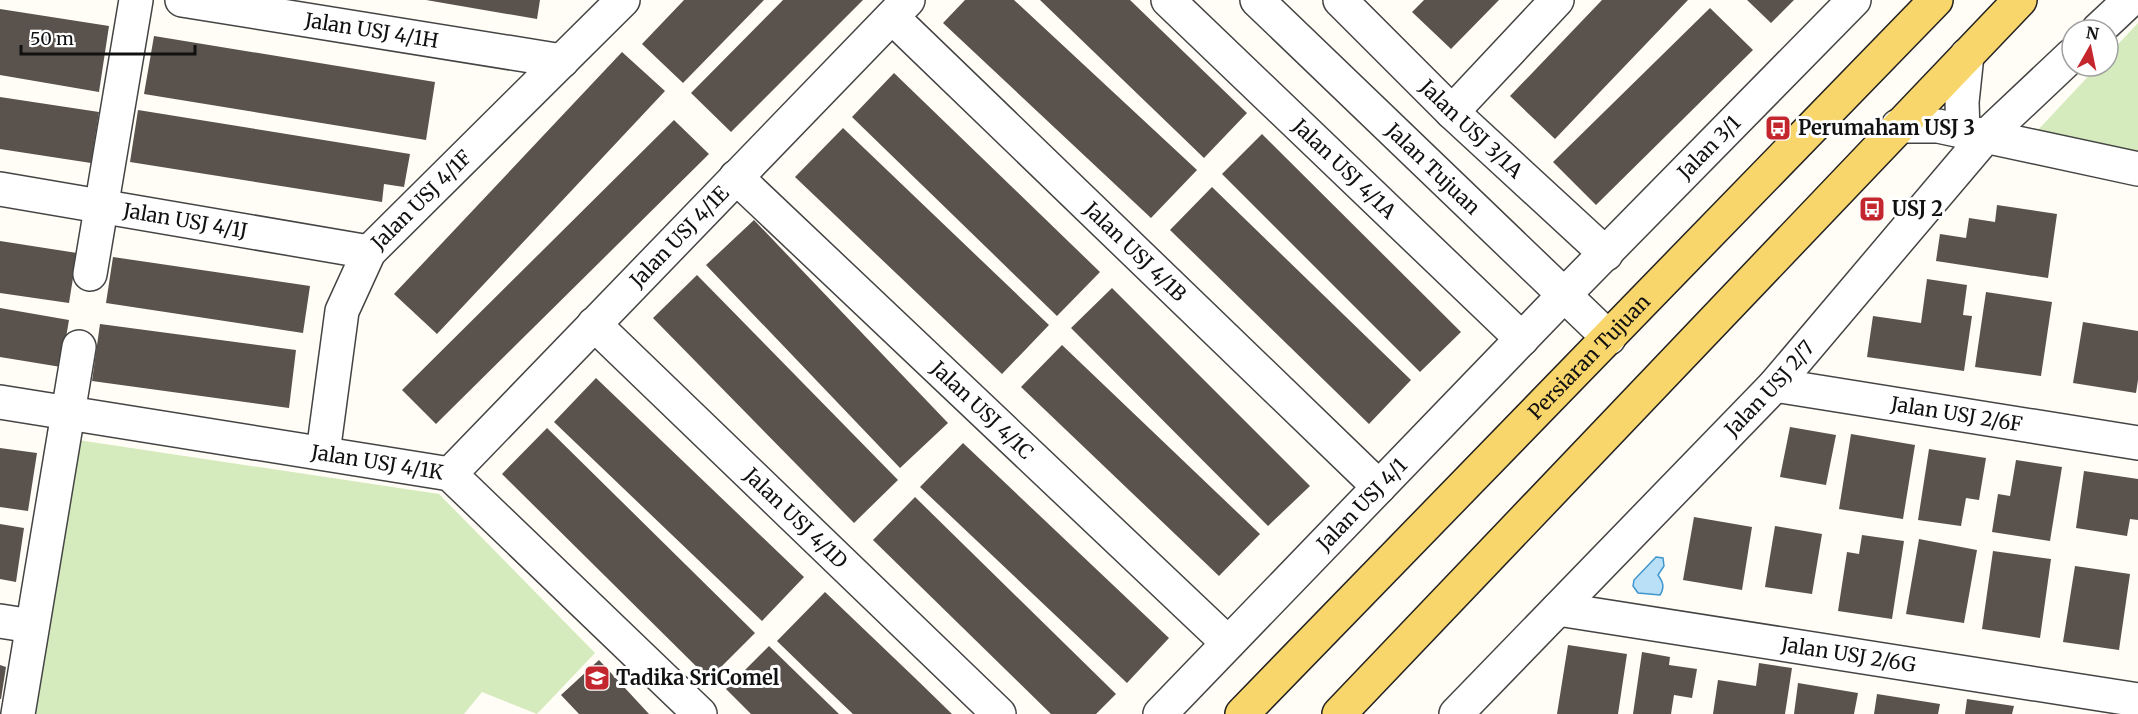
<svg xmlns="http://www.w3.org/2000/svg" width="2138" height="714" viewBox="0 0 2138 714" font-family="Merriweather,serif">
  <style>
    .green { fill: #d5ebbd }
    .water { fill: #b9e0f7; stroke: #3f96cf; stroke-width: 1.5 }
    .building { fill: #5a524d }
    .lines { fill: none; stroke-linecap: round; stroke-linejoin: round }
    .minor-casing { stroke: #444; stroke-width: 36 }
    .major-casing { stroke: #222; stroke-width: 36 }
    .minor { stroke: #fff; stroke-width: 33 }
    .major { stroke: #f9d66b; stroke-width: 33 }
    .labels { text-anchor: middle; stroke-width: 6; stroke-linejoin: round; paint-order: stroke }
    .street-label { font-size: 20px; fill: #111; stroke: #fff }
    .poi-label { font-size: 20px; font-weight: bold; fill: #111; stroke: #fff; text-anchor: start }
  </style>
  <rect width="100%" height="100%" fill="#fffdf5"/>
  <path class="green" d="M2138,23v147l-120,-19 80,-85h10v-11z
    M78,440l361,54 156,159 -58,61 -55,-22 -18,22h-428z"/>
  <path class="water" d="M1656,557l7,1 1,8 -6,9c5,7 7,12 2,20l-22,-2 -5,-7 1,-6z"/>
  <path class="building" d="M426,0h114l-3,19z
    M684,0h80l-81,83 -41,-39z
    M783,0h80l-132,132 -40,-39z
    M965,0h49l183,170 -46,48 -208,-195z
    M1040,0h90l117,113 -43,45z
    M1424,0h75l-48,49 -39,-37z
    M1602,0h86l-133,139 -45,-43z
    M1747,0h47l-23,23z
    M1710,8l43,42 -157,155 -43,-43z
    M0,9l109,17 -10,66 -99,-17z
    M154,36l281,46 -9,58 -282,-46z
    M622,52l43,39 -228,243 -43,-40z
    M894,73l206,199 -43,44 -205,-199z
    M0,97l99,15 -8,51 -91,-14z
    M138,110l272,44 -6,33 -20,-3 -2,18 -252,-40z
    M674,120l35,34 -273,270 -34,-34z
    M843,128l206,197 -47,49 -207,-197z
    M1262,134l199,198 -41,40 -198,-198z
    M1212,187l199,193 -42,44 -199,-194z
    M1997,205l60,9 -9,64 -112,-17 4,-27 26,4 3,-20 26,4z
    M754,220l194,203 -48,45 -194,-203z
    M0,241l77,12 -8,50 -69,-10z
    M113,257l197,29 -7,47 -197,-30z
    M697,275l201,205 -44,43 -201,-205z
    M1927,279l40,6 -4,30 9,1 -8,55 -97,-14 6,-41 48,7z
    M1112,288l198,198 -42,40 -197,-198z
    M1986,292l66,10 -11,74 -66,-9z
    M0,308l69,12 -8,47 -61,-10z
    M2083,322l55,9v49l-2,13 -63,-10z
    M100,324l196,26 -7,58 -197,-27z
    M1062,345l198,189 -41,42 -198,-189z
    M596,378l208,199 -42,44 -208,-199z
    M1790,427l46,8 -10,50 -46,-8z
    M547,428l208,205 -46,46 -207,-205z
    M1851,434l64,11 -12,74 -64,-10z
    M963,443l206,195 -42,45 -207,-196z
    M0,448l37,5 -9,58 -28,-4z
    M1929,449l57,9 -7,42 -13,-2 -5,28 -43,-6z
    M2016,460l46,7 -12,74 -58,-9 6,-38 12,2z
    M2084,471l54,8v41l-8,-1 -3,17 -51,-8z
    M915,497l201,197 -20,20h-45l-178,-174z
    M1694,517l58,10 -10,63 -59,-10z
    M0,524l24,4 -8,54 -16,-3z
    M1775,526l47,8 -10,60 -47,-7z
    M1862,535l42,6 -12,78 -54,-8 9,-59 12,2z
    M1919,539l58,11 -13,73 -58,-9z
    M1993,551l58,8 -11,79 -58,-9z
    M2075,566l55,8 -11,76 -56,-8z
    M825,592l91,87 36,35h-99l-40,-38 -36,-35z
    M1568,645l59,9 -9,60h-61z
    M769,646l37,36 33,32h-88l-25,-25z
    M1642,652l28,5 -1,8 28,4 -5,29 -18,-3 -3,19h-38z
    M599,660l50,54h-70l-18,-19z
    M1759,663l33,5 -7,46h-72l5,-34 38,6z
    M0,665l6,2 -5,32h-1z
    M1798,683l60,10 -4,21h-60z
    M1877,694l63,10 -2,10h-64z
    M1967,699l47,7 -2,8h-47z"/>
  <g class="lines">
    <g class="minor-casing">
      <g id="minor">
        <path id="s1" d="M182,0l380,61"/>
        <path id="s2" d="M1168,0l354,339"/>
        <path id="s3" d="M1257,0l352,338"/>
        <path id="s4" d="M1340,0l112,112 154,142"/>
        <path id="s5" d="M892,17l487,470"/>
        <path d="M2098,30l32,-30"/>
        <path d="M1452,112l105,-112"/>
        <path d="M1898,126h40l200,43"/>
        <path d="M1963,132l-1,-30 5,-47"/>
        <path id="s6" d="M736,177l492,466"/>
        <path id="s7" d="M0,189l369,63"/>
        <path d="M90,274l46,-274"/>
        <path id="s8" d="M594,324l405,390"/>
        <path id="s9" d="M1775,385l363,58"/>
        <path id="s10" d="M0,402l450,72 250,240"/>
        <path id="s11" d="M323,453l19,-142 27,-59 254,-252"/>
        <path id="s12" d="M450,474l458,-474"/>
        <path id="s13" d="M1558,609l580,91"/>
        <path d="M0,621l32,5"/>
        <path d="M18,714l61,-367"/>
        <path id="s14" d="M1160,714l405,-420 289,-294"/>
        <path id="s15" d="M1456,714l319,-329 210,-248 87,-82"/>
      </g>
    </g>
    <g class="major-casing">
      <g id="major">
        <path id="s16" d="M1242,714l694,-714"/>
        <path d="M1339,714l681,-714"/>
      </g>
    </g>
    <use href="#minor" class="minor"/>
    <use href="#major" class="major"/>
  </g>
  <defs>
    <g id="bus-square" transform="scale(1.35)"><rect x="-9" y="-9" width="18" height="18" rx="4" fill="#c4262e" stroke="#fff"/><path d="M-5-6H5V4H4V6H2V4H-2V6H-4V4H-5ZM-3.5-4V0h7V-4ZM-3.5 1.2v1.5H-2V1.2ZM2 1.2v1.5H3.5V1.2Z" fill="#fff"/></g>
    <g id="school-square" transform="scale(1.35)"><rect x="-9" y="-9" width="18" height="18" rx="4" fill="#c4262e" stroke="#fff"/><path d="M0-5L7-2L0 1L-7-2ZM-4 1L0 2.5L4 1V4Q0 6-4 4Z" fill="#fff"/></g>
  </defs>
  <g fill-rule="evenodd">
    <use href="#bus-square" x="1778" y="128"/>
    <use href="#bus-square" x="1872" y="209"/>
    <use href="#school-square" x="597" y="678"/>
  </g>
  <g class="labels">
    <g class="street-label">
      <text dy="7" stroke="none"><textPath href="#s1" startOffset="192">Jalan USJ 4/1H</textPath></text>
      <text dy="7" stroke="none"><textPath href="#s4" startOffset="184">Jalan USJ 3/1A</textPath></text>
      <text dy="7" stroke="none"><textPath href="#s14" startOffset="789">Jalan 3/1</textPath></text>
      <text dy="7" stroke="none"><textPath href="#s3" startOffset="244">Jalan Tujuan</textPath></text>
      <text dy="7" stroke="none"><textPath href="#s2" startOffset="244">Jalan USJ 4/1A</textPath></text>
      <text dy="7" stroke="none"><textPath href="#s11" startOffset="282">Jalan USJ 4/1F</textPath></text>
      <text dy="7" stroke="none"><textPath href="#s7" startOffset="188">Jalan USJ 4/1J</textPath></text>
      <text dy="7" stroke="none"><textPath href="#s12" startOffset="330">Jalan USJ 4/1E</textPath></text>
      <text dy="7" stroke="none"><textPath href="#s5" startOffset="338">Jalan USJ 4/1B</textPath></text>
      <text dy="7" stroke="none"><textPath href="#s16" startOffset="498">Persiaran Tujuan</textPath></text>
      <text dy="7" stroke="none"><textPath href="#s15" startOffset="452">Jalan USJ 2/7</textPath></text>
      <text dy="7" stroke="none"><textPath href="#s6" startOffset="339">Jalan USJ 4/1C</textPath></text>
      <text dy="7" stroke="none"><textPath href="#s9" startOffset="184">Jalan USJ 2/6F</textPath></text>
      <text dy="7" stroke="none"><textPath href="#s10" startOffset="382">Jalan USJ 4/1K</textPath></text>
      <text dy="7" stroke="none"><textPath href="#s14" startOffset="291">Jalan USJ 4/1</textPath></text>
      <text dy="7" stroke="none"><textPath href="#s8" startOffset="280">Jalan USJ 4/1D</textPath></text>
      <text dy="7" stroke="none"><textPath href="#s13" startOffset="294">Jalan USJ 2/6G</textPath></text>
    </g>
    <g class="poi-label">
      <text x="1798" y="135">Perumaham USJ 3</text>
      <text x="1892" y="216">USJ 2</text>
      <text x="616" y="685">Tadika SriComel</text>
    </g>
  </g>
  <g transform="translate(2090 48) rotate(9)"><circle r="28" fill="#ffffff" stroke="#a0a0a0" stroke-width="1.5"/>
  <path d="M0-4.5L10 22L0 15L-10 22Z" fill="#c4262e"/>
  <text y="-9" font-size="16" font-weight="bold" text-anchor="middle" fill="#111111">N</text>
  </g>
  <path d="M21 45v9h174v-9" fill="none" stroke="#111111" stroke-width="3"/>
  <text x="30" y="45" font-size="18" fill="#111111" stroke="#ffffff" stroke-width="4.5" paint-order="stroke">50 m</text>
</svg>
